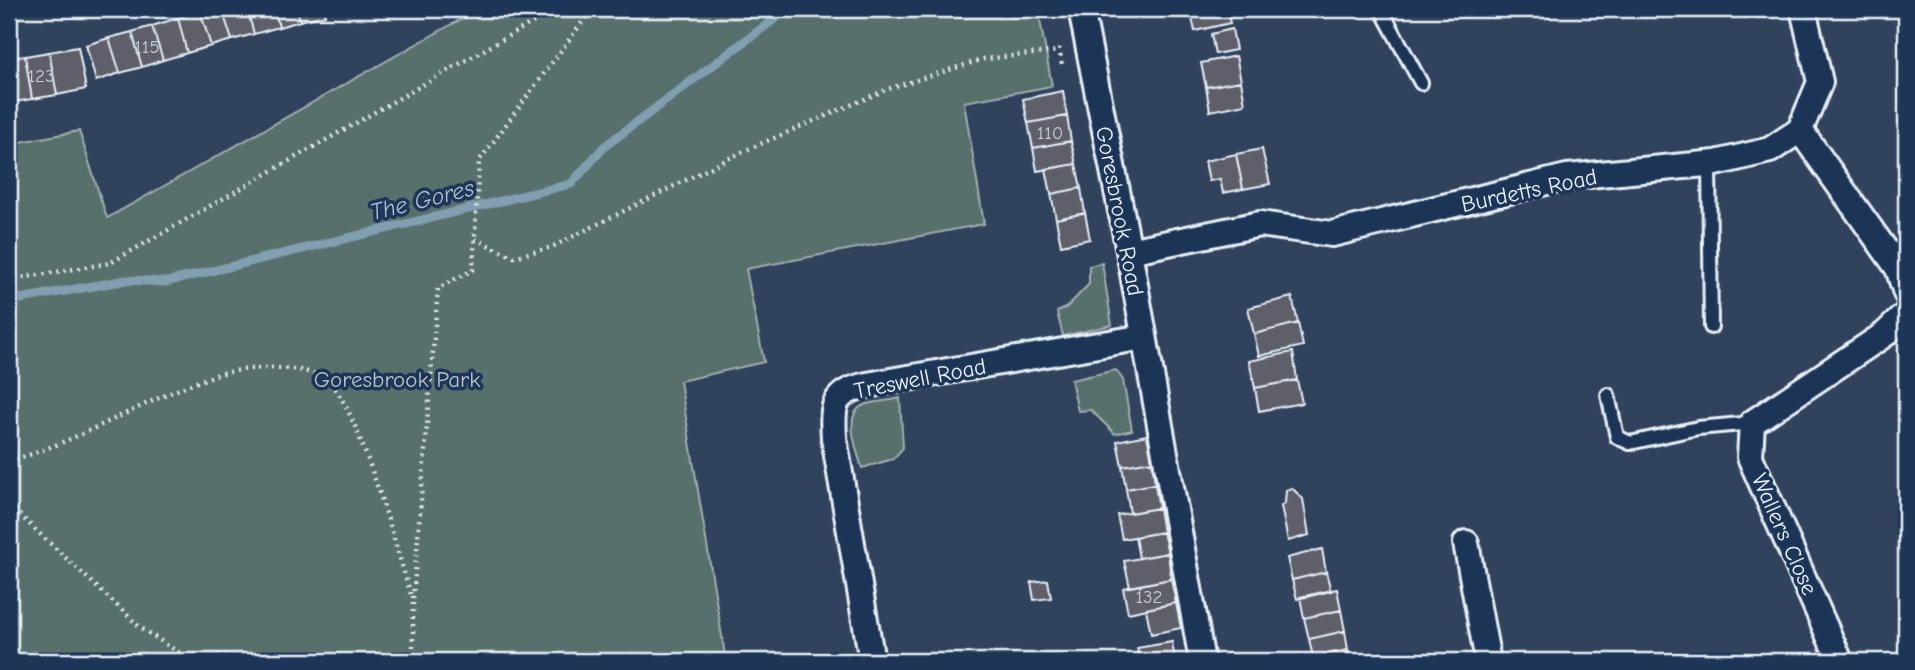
<svg xmlns="http://www.w3.org/2000/svg" width="1915" height="670" viewBox="0 0 1915 670" font-family="'Comic Neue',sans-serif">
  <style>
    .green { fill: #59706c; stroke: #a0b0b2; stroke-width: 2 }
    .lines { fill: none; stroke-linecap: round; stroke-linejoin: round }
    .stream { stroke: #819fb1; stroke-width: 9 }
    .building { fill: #5f5f69; stroke: #e8f1f8; stroke-width: 2 }
    .service-casing { stroke: #e8f1f8; stroke-width: 18 }
    .minor-casing { stroke: #e8f1f8; stroke-width: 30 }
    .path { stroke: #e8f1f8; stroke-width: 4.5; stroke-dasharray: 2 5; stroke-linecap: butt }
    .service { stroke: #1d3557; stroke-width: 12 }
    .minor { stroke: #1d3557; stroke-width: 24 }
    .labels { text-anchor: middle; stroke-width: 7; stroke-linejoin: round; paint-order: stroke }
    .number-label { font-size: 19px; fill: #c6ccd4 }
    .street-label { font-size: 23px; fill: #e8f1f8; stroke: #1d3557 }
    .park-label { font-size: 23px; fill: #b6c4c7; stroke: #1d3557 }
    .water-label { font-size: 24px; font-style: italic; fill: #acc1cf; stroke: #1d3557 }
  </style>
  <rect width="100%" height="100%" fill="#31425c"/>
  <filter id="ink" filterUnits="userSpaceOnUse"><feTurbulence type="fractalNoise" baseFrequency=".0143" numOctaves="2"/><feDisplacementMap in="SourceGraphic" scale="14" xChannelSelector="R" yChannelSelector="G"/><feConvolveMatrix kernelMatrix="1 2 1 2 8 2 1 2 1" color-interpolation-filters="sRGB"/></filter>
  <g filter="url(#ink)">
    <path class="green" d="M479,9h559l14,77 -88,16 20,122 -238,45 18,93 -84,19 46,280h-701l-16,-9v-508l70,-13 28,87z
      M1102,263l10,62 -49,11 -6,-24 10,-5 22,-23v-18z
      M1116,370l7,10 9,50 -17,4 -24,-24 -13,1 -7,-31z
      M900,398l3,50 -10,11 -31,9c-5,-17 -19,-52 0,-62 11,-6 27,-4 38,-8z"/>
    <g class="lines">
      <path class="stream" d="M9,301l118,-21 39,2 405,-98 34,-38 183,-137"/>
    </g>
    <path class="building" d="M206,9h16l10,31 -21,6 -11,-35z
      M222,9h25l7,25 -22,6z
      M247,9h27l5,18 -25,7z
      M274,9h23l3,12 -21,6z
      M297,9h27l1,6 -25,6z
      M1227,9l3,14 -35,8 -5,-21z
      M200,11l11,35 -24,7 -9,-35z
      M178,18l9,35 -24,7 -11,-34z
      M152,26l11,34 -21,7 -10,-35z
      M1232,29l4,21 -21,4 -4,-20z
      M132,32l10,35 -22,6 -11,-35z
      M109,38l11,35 -24,8 -10,-36z
      M78,47l8,42 -29,6 -8,-43z
      M49,52l8,43 -25,4 -7,-43z
      M25,56l7,43 -23,4v-45z
      M1236,56l5,25 -35,6 -5,-24z
      M1241,81l4,23 -35,7 -4,-24z
      M1063,91l4,25 -39,7 -5,-24z
      M1067,116l4,25 -38,7 -5,-25z
      M1071,141l5,23 -39,7 -4,-23z
      M1262,149l8,35 -27,5 -7,-35z
      M1236,154l7,35 -20,4 -3,-14 -11,2 -4,-20z
      M1076,164l5,24 -30,6 -5,-25z
      M1081,188l4,25 -29,6 -5,-25z
      M1085,213l5,26 -29,6 -5,-26z
      M1292,297l6,26 -44,11 -6,-26z
      M1298,323l5,23 -44,10 -5,-22z
      M1293,352l4,28 -42,8 -6,-27z
      M1297,380l5,23 -43,8 -4,-23z
      M1147,435l5,26 -30,5 -5,-25z
      M1152,461l3,23 -29,5 -4,-23z
      M1155,484l4,24 -29,5 -4,-24z
      M1292,488l11,11 6,36 -21,6 -7,-35 4,-3 1,-13z
      M1159,508l4,24 -41,7 -5,-24z
      M1163,532l5,21 -29,5 -4,-21z
      M1322,549l4,23 -34,8 -5,-22z
      M1168,553l3,26 -41,8 -6,-26z
      M1326,572l5,19 -34,8 -5,-19z
      M1171,579l5,24 -48,10 -5,-25z
      M1048,580l3,18 -17,2 -3,-18z
      M1337,589l4,21 -37,8 -4,-21z
      M1176,603l5,25 -30,6 -5,-25z
      M1341,610l4,21 -36,8 -5,-21z
      M1345,631l3,19 -35,7 -4,-18z
      M1172,642l3,19h-35l-3,-13z
      M1348,650l2,11h-36l-1,-4z"/>
    <g class="lines">
      <g class="service-casing">
        <path id="service" d="M1381,9l40,74
          M1709,163l2,164
          M1608,395l9,42 13,6 68,-15 54,-5"/>
      </g>
      <g class="minor-casing">
        <path id="minor" d="M1081,9l48,242 73,410
          M1800,130l98,138 8,25
          M1129,251l131,-27 72,10 235,-57 149,-14 54,-13 30,-20 20,-48 -17,-73
          M1466,543l22,118
          M872,661l-38,-223c-2,-33 -2,-45 33,-53l277,-48
          M1840,661l-90,-204 2,-34 133,-89 21,-20"/>
      </g>
      <path class="path" d="M1059,48l3,16 4,-1
        M475,239l39,18 38,-10 192,-96 144,-62 96,-30 75,-8
        M9,280l101,-17 446,-254
        M9,461c72,-20 136,-62 207,-86 26,-8 92,-13 113,7 29,25 68,169 82,213
        M9,505l132,123 51,33
        M413,661v-62l25,-311 35,-18 6,-109 113,-152"/>
      <use href="#service" class="service"/>
      <use href="#minor" class="minor"/>
    </g>
  </g>
  <g class="labels">
    <g class="number-label">
      <text x="147" y="53">115</text>
      <text x="41" y="82">123</text>
      <text x="1050" y="139">110</text>
      <text x="1149" y="603">132</text>
    </g>
    <g class="street-label">
      <text transform="translate(1529 190) rotate(-12)" y="8">Burdetts Road</text>
      <text transform="translate(1120 211) rotate(79)" y="8">Goresbrook Road</text>
      <text transform="translate(920 378) rotate(-11)" y="8">Treswell Road</text>
      <text transform="translate(1785 534) rotate(66)" y="8">Wallers Close</text>
    </g>
    <g class="park-label">
      <text x="397" y="387">Goresbrook Park</text>
    </g>
    <g class="water-label">
      <text transform="translate(422 200) rotate(-14)" y="8">The Gores</text>
    </g>
  </g>
  <rect width="1915" height="670" fill="none" stroke="#1d3557" stroke-width="35"/>
  <rect x="18" y="18" width="1880" height="635" fill="none" stroke="#e8f1f8" stroke-width="2.5" filter="url(#ink)"/>
</svg>
